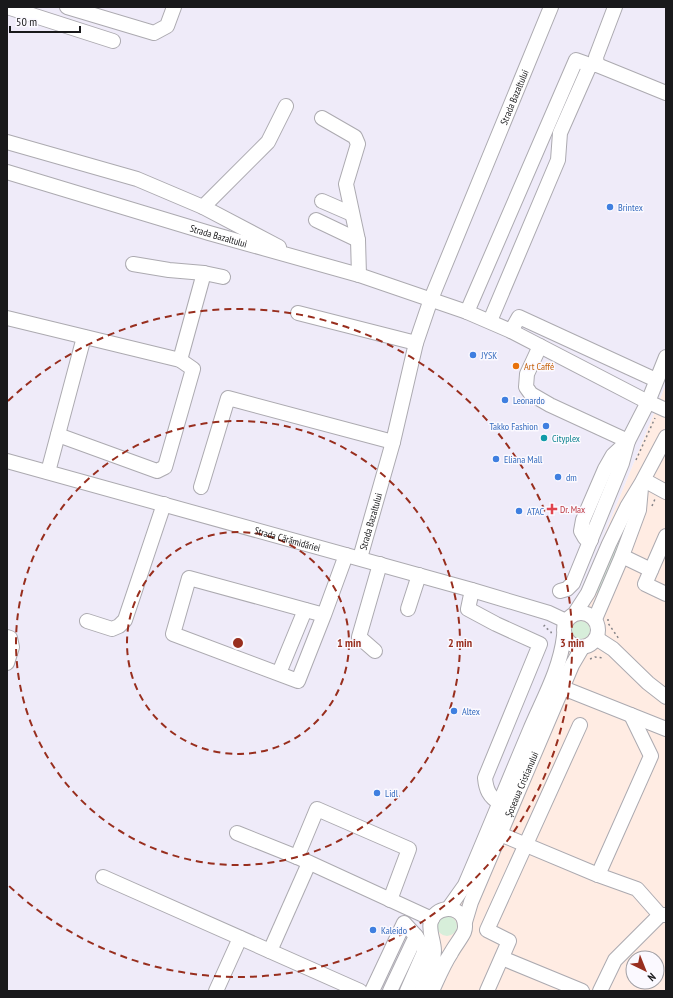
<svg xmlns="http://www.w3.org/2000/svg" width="673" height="998" viewBox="0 0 673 998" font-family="'PT Sans Narrow',sans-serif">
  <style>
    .commercial { fill: #ffece3; fill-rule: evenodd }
    .built { fill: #efebf9 }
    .green { fill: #d7eeda }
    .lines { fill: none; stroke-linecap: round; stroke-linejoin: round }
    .minor-casing { stroke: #acaab0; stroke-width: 16 }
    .path { stroke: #858488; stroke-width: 1.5; stroke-dasharray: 2 3; stroke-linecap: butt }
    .minor { stroke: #fff; stroke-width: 14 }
    .ring { fill: none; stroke: #982e1e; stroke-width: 2; stroke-dasharray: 7 5 }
    .shop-dot { fill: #3f7fe0; stroke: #fbf9ff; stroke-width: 1.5 }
    .food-dot { fill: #e8710a; stroke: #fbf9ff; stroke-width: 1.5 }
    .culture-dot { fill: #0f9aa8; stroke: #fbf9ff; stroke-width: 1.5 }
    .health-dot { fill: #e0444e; stroke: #fbf9ff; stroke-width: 1.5 }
    .labels { text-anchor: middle; stroke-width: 3; stroke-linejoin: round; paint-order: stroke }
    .street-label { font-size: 10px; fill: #19191b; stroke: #fbf9ff }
    .shop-label { font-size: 10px; fill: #366cbe; stroke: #fbf9ff; text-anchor: start }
    .food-label { font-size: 10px; fill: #c56008; stroke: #fbf9ff; text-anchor: start }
    .culture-label { font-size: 10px; fill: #0d838f; stroke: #fbf9ff; text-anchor: start }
    .health-label { font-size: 10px; fill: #be3a42; stroke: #fbf9ff; text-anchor: start }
    .centre { fill: #982e1e; stroke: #fbf9ff; stroke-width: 2 }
    .ring-label { font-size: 12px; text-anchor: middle; font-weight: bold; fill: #982e1e; stroke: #fbf9ff; stroke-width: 3; stroke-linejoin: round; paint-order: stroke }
  </style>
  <rect width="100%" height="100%" fill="#fbf9ff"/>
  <path class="commercial" d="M666,384v607h-253l30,-68 77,-183zM633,958h24v24h-24z"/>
  <path class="built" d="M7,7h659v377l-146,356 -77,183 -30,68h-406z"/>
  <path class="green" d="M626,517l3,9 -29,68 -7,-3z
    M572 630a9 9 0 1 1 18 0a9 9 0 1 1-18 0Z
    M437 926a10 10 0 1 1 20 0a10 10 0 1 1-20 0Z"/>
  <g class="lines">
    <g class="minor-casing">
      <g id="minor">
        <path d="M7,7l106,34"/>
        <path d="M67,7l87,26 13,-7 7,-19"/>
        <path d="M597,65l-1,-8 19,-50"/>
        <path d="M322,118l33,19 3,7 -12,40 12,56 1,35"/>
        <path d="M7,142l130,37 66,28 76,40"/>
        <path id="s1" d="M7,172l202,61 150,42 108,37 44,19 133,69 22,10"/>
        <path d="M322,201l30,13"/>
        <path d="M203,207l65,-65 18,-36"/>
        <path d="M316,220l42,20"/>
        <path d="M133,264l36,6 35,3 19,4"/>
        <path d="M467,312l109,-252 14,5"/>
        <path d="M298,313l118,30"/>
        <path d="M7,318l173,42 13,9 -28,98 -8,4 -99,-36"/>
        <path d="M490,321l68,-161 2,-27 30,-68h7l10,4 59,24"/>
        <path d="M511,331l8,-14 137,63"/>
        <path d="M540,346l-13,28 -1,13 5,7 19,11 78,36 -15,14 -8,14 -22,51 -2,11 4,7 6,2"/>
        <path d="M180,360l24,-87"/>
        <path id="s2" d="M7,461l465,129 77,23 17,8"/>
        <path d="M48,472l36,-135"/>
        <path d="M644,480l22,12"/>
        <path d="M201,487l27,-89 165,44"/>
        <path d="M666,536l-21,48 21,10"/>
        <path d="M622,556l29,14"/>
        <path id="s3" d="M360,558l33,-116 23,-99 15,-44 120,-292"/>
        <path d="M472,590l-4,19 28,15 44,20 -55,134c1,11 4,19 15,25"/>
        <path d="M560,591l7,-2 6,-6 49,-120 6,-22 20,-39 18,-45"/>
        <path d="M408,609l11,-34"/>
        <circle cx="581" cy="630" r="17"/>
        <path d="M575,613l13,-20 21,-49 18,-37 14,-23 25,-47"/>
        <path d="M324,615l-135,-37 -16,56 125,47 26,-66 22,-60"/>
        <path d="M595,619l27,-63 17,-46 2,-22"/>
        <path d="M87,621l25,8 7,-3 6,-6 39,-116"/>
        <path d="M7,637l3,1 2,9 -5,16"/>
        <path d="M596,638l17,11 35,34 18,14"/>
        <path d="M375,651l-16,-14 21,-73"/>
        <path d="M279,673l26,-63"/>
        <path d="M563,688l103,41"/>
        <path d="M237,833l60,24 135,62"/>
        <path d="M500,834l98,41 39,14 23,26"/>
        <path d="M297,857l20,-48 92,40 -19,51"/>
        <path d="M598,875l53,-119 -20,-41"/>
        <path d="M103,877l257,114"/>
        <path d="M448,909l17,-24c22,-51 43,-103 65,-155 13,-31 30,-60 34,-94"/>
        <path id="s4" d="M465,922l6,-20 29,-68 72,-169 10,-17"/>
        <path d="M270,951l39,-88"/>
        <path d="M502,958l80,33"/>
        <path d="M216,991l24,-53"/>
        <path d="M372,991l32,-68 12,13 -26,55"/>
        <path d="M407,991l18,-41 -9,-14"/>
        <path d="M421,991c5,-13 13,-26 13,-40 0,-10 -6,-21 -3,-30 5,-14 24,-16 32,-4 2,5 3,10 1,15 -2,5 -10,15 -13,21 -8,12 -13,25 -19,38"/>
        <path d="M487,991l22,-50 -22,-11 93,-205"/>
        <path d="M600,991l15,-31 45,-45h6"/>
      </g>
    </g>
    <path class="path" d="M636,460l19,-42
      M652,506l3,-7
      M608,619v4l11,16
      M545,625l-1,1 7,6 1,3
      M590,659l5,-2 9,1"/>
    <use href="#minor" class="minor"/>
  </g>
  <g class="ring">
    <circle cx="238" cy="643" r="111"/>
    <circle cx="238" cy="643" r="222"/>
    <path d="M8 401A334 334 0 1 1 8 885"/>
  </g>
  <g class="shop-dot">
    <circle cx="610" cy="207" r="4"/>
    <circle cx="473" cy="355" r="4"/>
    <circle cx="505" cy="400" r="4"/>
    <circle cx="546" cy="426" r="4"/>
    <circle cx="496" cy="459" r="4"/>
    <circle cx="558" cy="477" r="4"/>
    <circle cx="519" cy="511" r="4"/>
    <circle cx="454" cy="711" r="4"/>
    <circle cx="377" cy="793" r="4"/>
    <circle cx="373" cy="930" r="4"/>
  </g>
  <circle class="food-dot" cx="516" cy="366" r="4"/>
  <circle class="culture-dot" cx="544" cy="438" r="4"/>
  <path class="health-dot" d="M550 503h4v4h4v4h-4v4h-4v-4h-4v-4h4z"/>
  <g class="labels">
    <g class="street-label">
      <text dy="4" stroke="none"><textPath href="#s3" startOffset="487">Strada Bazaltului</textPath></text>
      <text dy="4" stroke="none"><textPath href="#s1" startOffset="221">Strada Bazaltului</textPath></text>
      <text dy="4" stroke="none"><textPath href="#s3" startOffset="38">Strada Bazaltului</textPath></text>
      <text dy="4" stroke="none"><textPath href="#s2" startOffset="291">Strada Cărămidăriei</textPath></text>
      <text dy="4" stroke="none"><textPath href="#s4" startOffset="149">Șoseaua Cristianului</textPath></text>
    </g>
    <g class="shop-label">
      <text x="618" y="211">Brintex</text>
      <text x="481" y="359">JYSK</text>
      <text x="513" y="404">Leonardo</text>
      <text x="538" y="430" text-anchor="end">Takko Fashion</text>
      <text x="504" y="463">Eliana Mall</text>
      <text x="566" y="481">dm</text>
      <text x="527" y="515">ATAC</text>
      <text x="462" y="715">Altex</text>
      <text x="385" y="797">Lidl</text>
      <text x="381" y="934">Kaleido</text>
    </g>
    <g class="food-label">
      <text x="524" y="370">Art Caffé</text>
    </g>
    <g class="culture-label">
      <text x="552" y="442">Cityplex</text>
    </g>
    <g class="health-label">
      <text x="560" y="513">Dr. Max</text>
    </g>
  </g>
  <circle cx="238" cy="643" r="6" class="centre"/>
  <g class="ring-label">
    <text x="349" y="647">1 min</text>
    <text x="460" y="647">2 min</text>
    <text x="572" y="647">3 min</text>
  </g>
  <rect width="673" height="998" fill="none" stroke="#19191b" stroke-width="16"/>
  <g transform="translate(645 970) rotate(137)"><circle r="19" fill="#fbf9ff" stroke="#a19fa4"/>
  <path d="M0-3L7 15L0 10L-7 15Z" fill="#982e1e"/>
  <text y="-6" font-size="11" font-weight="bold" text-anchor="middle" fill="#19191b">N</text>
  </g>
  <path d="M10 26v6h70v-6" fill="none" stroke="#19191b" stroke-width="2"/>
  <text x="16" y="26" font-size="12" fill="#19191b" stroke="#fbf9ff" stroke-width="3" paint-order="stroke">50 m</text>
</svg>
